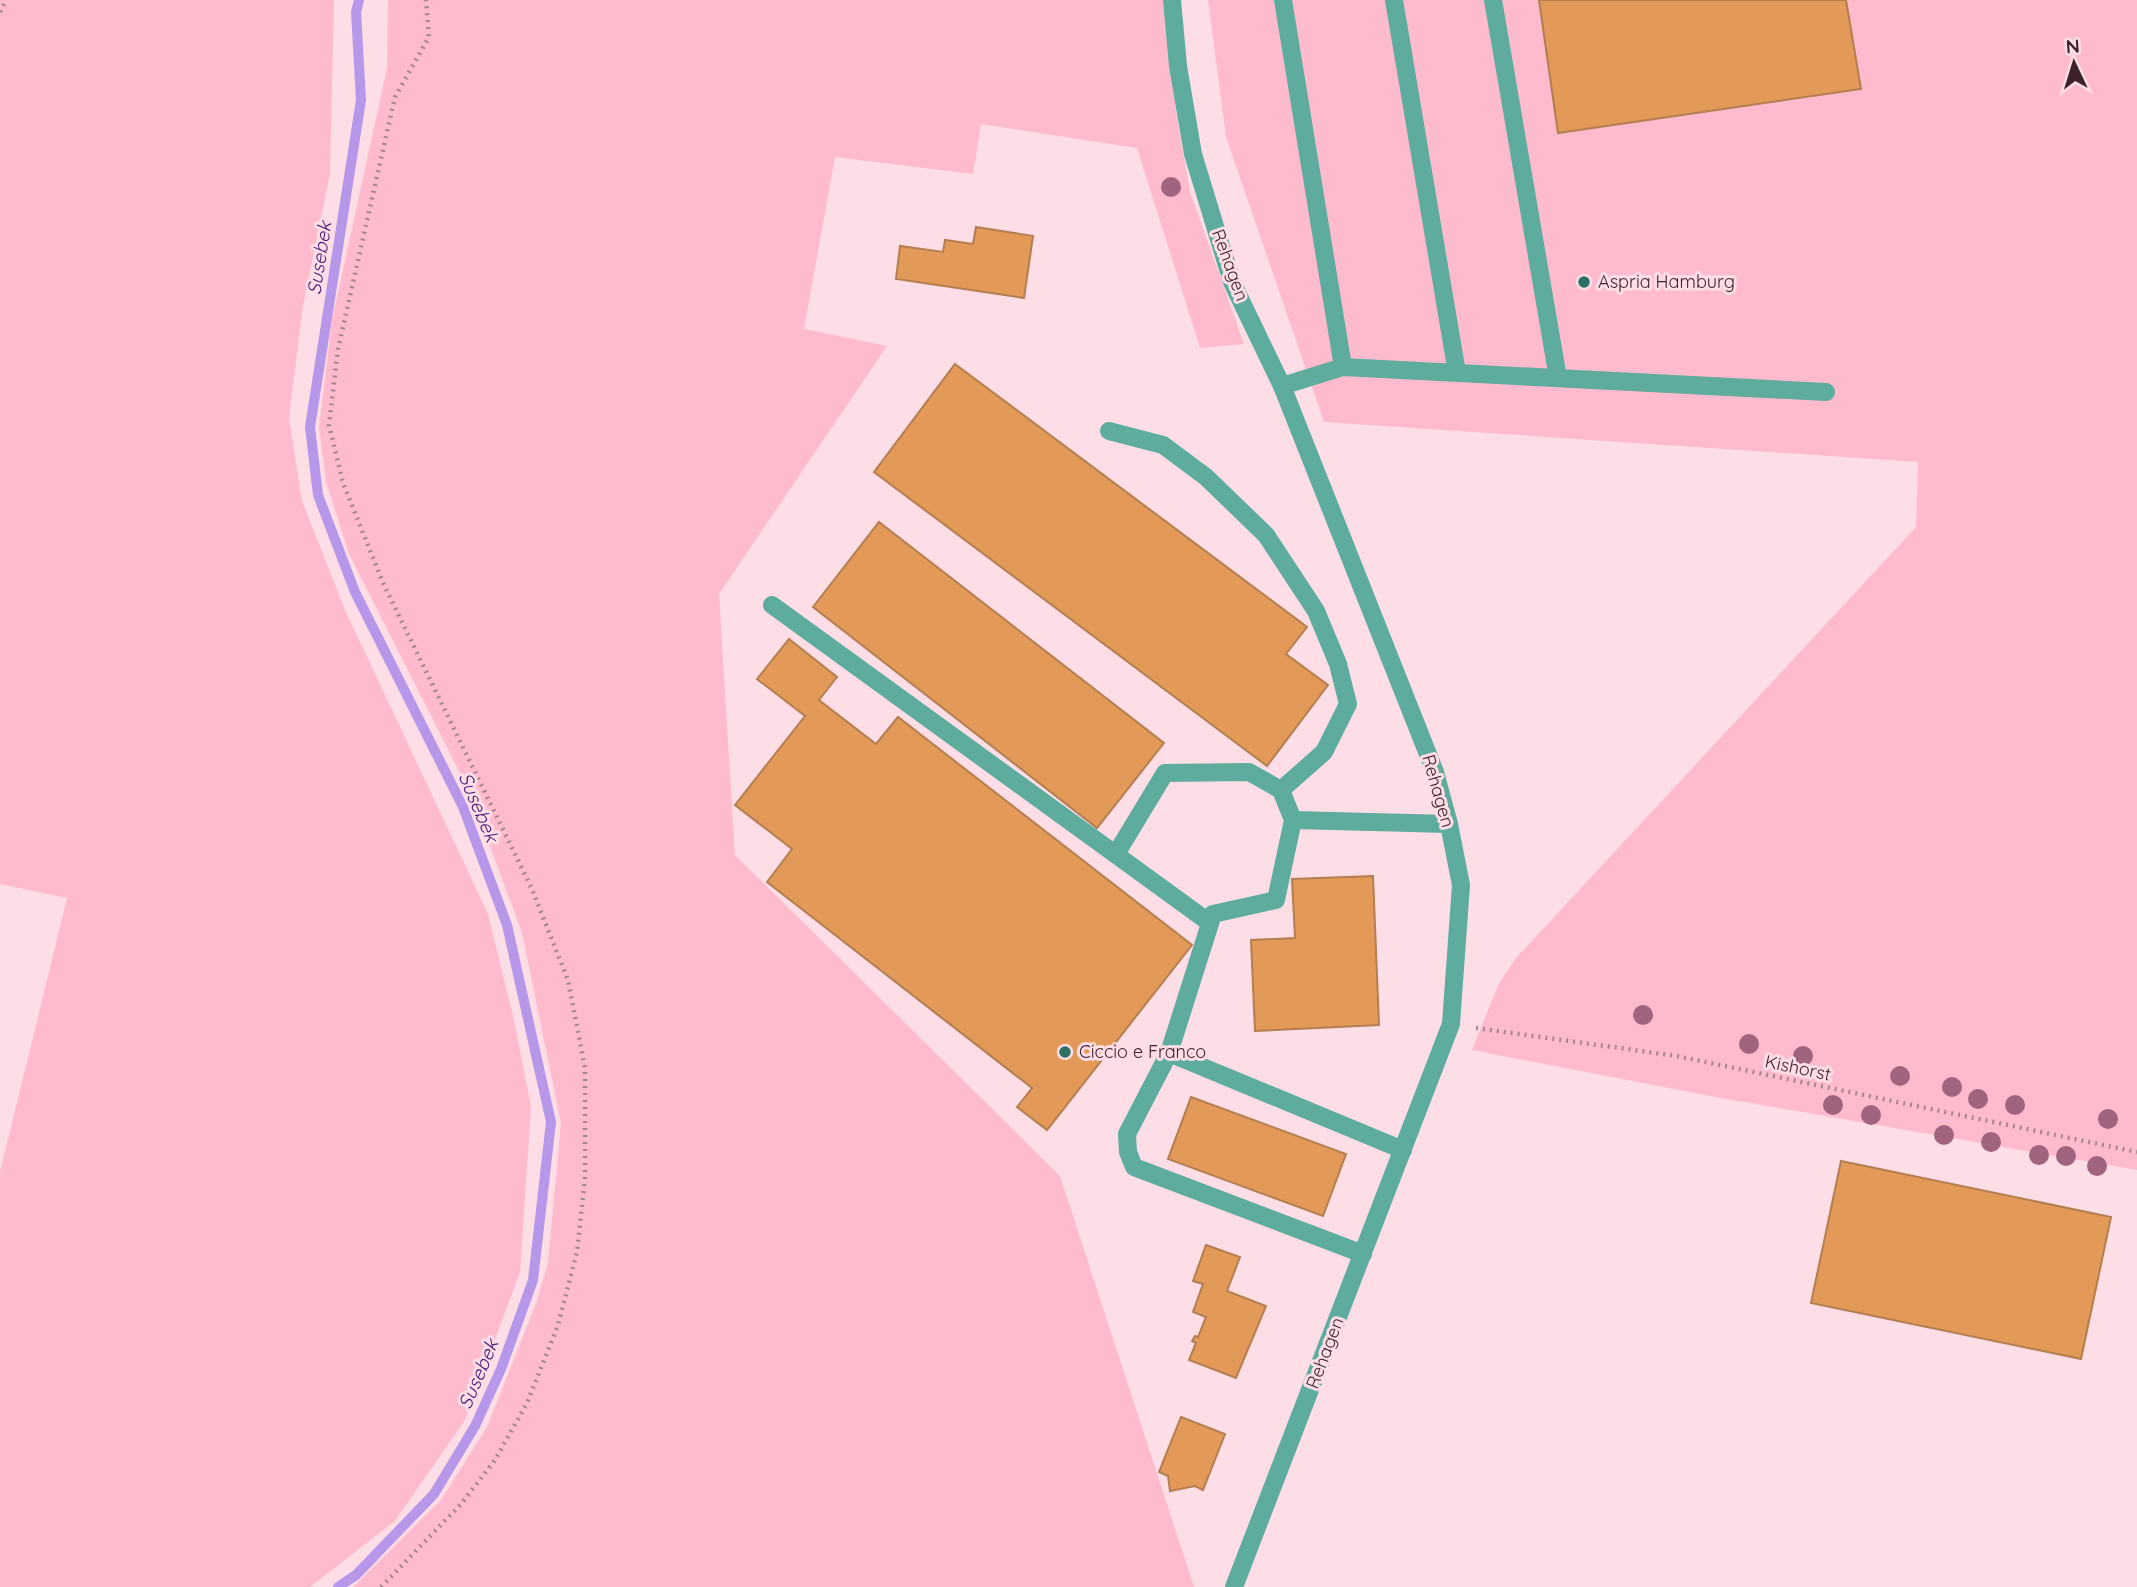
<svg xmlns="http://www.w3.org/2000/svg" width="2137" height="1587" viewBox="0 0 2137 1587" font-family="Quicksand,sans-serif">
  <style>
    .green { fill: #ffbbce }
    .lines { fill: none; stroke-linecap: round; stroke-linejoin: round }
    .stream { stroke: #b697e9; stroke-width: 10 }
    .building { fill: #e39a59; stroke: #b37e50; stroke-width: 2 }
    .path { stroke: #a5868f; stroke-width: 4.5; stroke-dasharray: 2 5; stroke-linecap: butt }
    .service { stroke: #5dac9d; stroke-width: 18 }
    .minor { stroke: #5dac9d; stroke-width: 18 }
    .tree { fill: #a0647e }
    .poi-dot { fill: #2c7166; stroke: #fedee6; stroke-width: 2.5 }
    .labels { text-anchor: middle; stroke-width: 6; stroke-linejoin: round; paint-order: stroke }
    .street-label { font-size: 18px; fill: #3e212a; stroke: #fedee6 }
    .poi-label { font-size: 18px; fill: #3e212a; stroke: #fedee6; text-anchor: start }
    .water-label { font-size: 19px; font-style: italic; fill: #461877; stroke: #fedee6 }
  </style>
  <rect width="100%" height="100%" fill="#fedee6"/>
  <path class="green" d="M0,0h334l-4,174 -27,132 -14,112 13,83 43,109 143,304 26,106 17,87 -11,165 -55,148 -70,101 -85,66h-310v-415l67,-274 -67,-14z
    M388,0h775l14,118 13,74 54,152 -44,4 -63,-200 -156,-24 -8,50 -138,-17 -31,172 83,17 -168,248 16,261 325,321 134,411h-841l88,-87 46,-73 50,-126 11,-39 13,-139 -39,-190 -51,-138 -122,-241 -23,-72 -7,-55 13,-107 55,-252z
    M1208,0h929v1170l-416,-72 -249,-48 27,-67 17,-25 400,-431 2,-65 -594,-40 -98,-285z"/>
  <g class="lines">
    <path class="stream" d="M338,1587l18,-12 78,-81 41,-68 26,-57 32,-89 18,-158 -44,-197 -44,-118 -108,-215 -37,-97 -8,-68 51,-327 -5,-88 3,-12"/>
  </g>
  <path class="building" d="M1539,0h307l15,89 -303,44z
    M976,227l57,9 -9,62 -128,-19 4,-33 43,6 2,-12 28,4z
    M955,364l352,263 -21,27 42,31 -61,81 -393,-294z
    M879,522l285,221 -67,85 -284,-221z
    M789,639l48,38 -18,23 57,44 22,-27 294,228 -145,185 -30,-23 15,-19 -265,-206 25,-33 -57,-44 70,-89 -48,-37z
    M1373,876l6,149 -124,6 -4,-91 44,-2 -3,-59z
    M1191,1097l155,57 -23,62 -155,-57z
    M1841,1161l270,56 -30,142 -270,-56z
    M1206,1245l34,12 -13,34 39,15 -30,72 -47,-18 7,-17 -4,-2 3,-5 3,1 8,-20 -13,-5 10,-28 -10,-3z
    M1181,1417l44,17 -22,56 -8,-4 -25,5 -2,-15 -9,-4z"/>
  <g class="lines">
    <path class="path" d="M0,12l6,-12
      M1476,1028l201,28 460,96
      M381,1587l80,-83 34,-44 32,-57 31,-78 19,-73 8,-75v-109l-17,-88 -37,-93 -148,-304 -40,-100 -14,-58 9,-76 57,-252 34,-60 -3,-37"/>
    <path class="service" d="M1283,0l60,367
      M1394,0l63,373
      M1493,0l65,378
      M1282,386l61,-19 483,25
      M1109,431l54,14 43,32 60,58 50,76 22,53 10,40 -24,48 -43,38
      M772,605l438,318
      M1116,854l49,-81 84,-1 32,18 12,30
      M1169,1053l-42,81 1,18 6,15 229,87
      M1403,1150l-234,-97 44,-139 63,-14 17,-80 156,4"/>
    <path class="minor" d="M1172,0l6,66 15,88 39,128 50,104 153,386 14,52 12,61 -10,139 -217,563"/>
  </g>
  <g class="tree">
    <circle cx="1171" cy="187" r="10"/>
    <circle cx="1643" cy="1015" r="10"/>
    <circle cx="1749" cy="1044" r="10"/>
    <circle cx="1803" cy="1056" r="10"/>
    <circle cx="1900" cy="1076" r="10"/>
    <circle cx="1952" cy="1087" r="10"/>
    <circle cx="1978" cy="1099" r="10"/>
    <circle cx="1833" cy="1105" r="10"/>
    <circle cx="2015" cy="1105" r="10"/>
    <circle cx="1871" cy="1115" r="10"/>
    <circle cx="2108" cy="1119" r="10"/>
    <circle cx="1944" cy="1135" r="10"/>
    <circle cx="1991" cy="1142" r="10"/>
    <circle cx="2039" cy="1155" r="10"/>
    <circle cx="2066" cy="1156" r="10"/>
    <circle cx="2097" cy="1166" r="10"/>
  </g>
  <g class="poi-dot">
    <circle cx="1584" cy="282" r="7"/>
    <circle cx="1065" cy="1052" r="7"/>
  </g>
  <g class="labels">
    <g class="street-label">
      <text transform="translate(1230 265) rotate(70)" y="6">Rehagen</text>
      <text transform="translate(1438 791) rotate(74)" y="6">Rehagen</text>
      <text transform="translate(1798 1068) rotate(12)" y="6">Kishorst</text>
      <text transform="translate(1325 1353) rotate(-69)" y="6">Rehagen</text>
    </g>
    <g class="poi-label">
      <text x="1598" y="288">Aspria Hamburg</text>
      <text x="1079" y="1058">Ciccio e Franco</text>
    </g>
    <g class="water-label">
      <text transform="translate(319 258) rotate(-81)" y="7">Susebek</text>
      <text transform="translate(479 807) rotate(67)" y="7">Susebek</text>
      <text transform="translate(478 1374) rotate(-67)" y="7">Susebek</text>
    </g>
  </g>
  <g transform="translate(2074 63) rotate(356)" stroke="#fedee6" stroke-width="5" paint-order="stroke">
  <path d="M0-5L12 26L0 18L-12 26Z" fill="#3e212a"/>
  <text y="-10" font-size="19" font-weight="bold" text-anchor="middle" fill="#3e212a">N</text>
  </g>
</svg>
